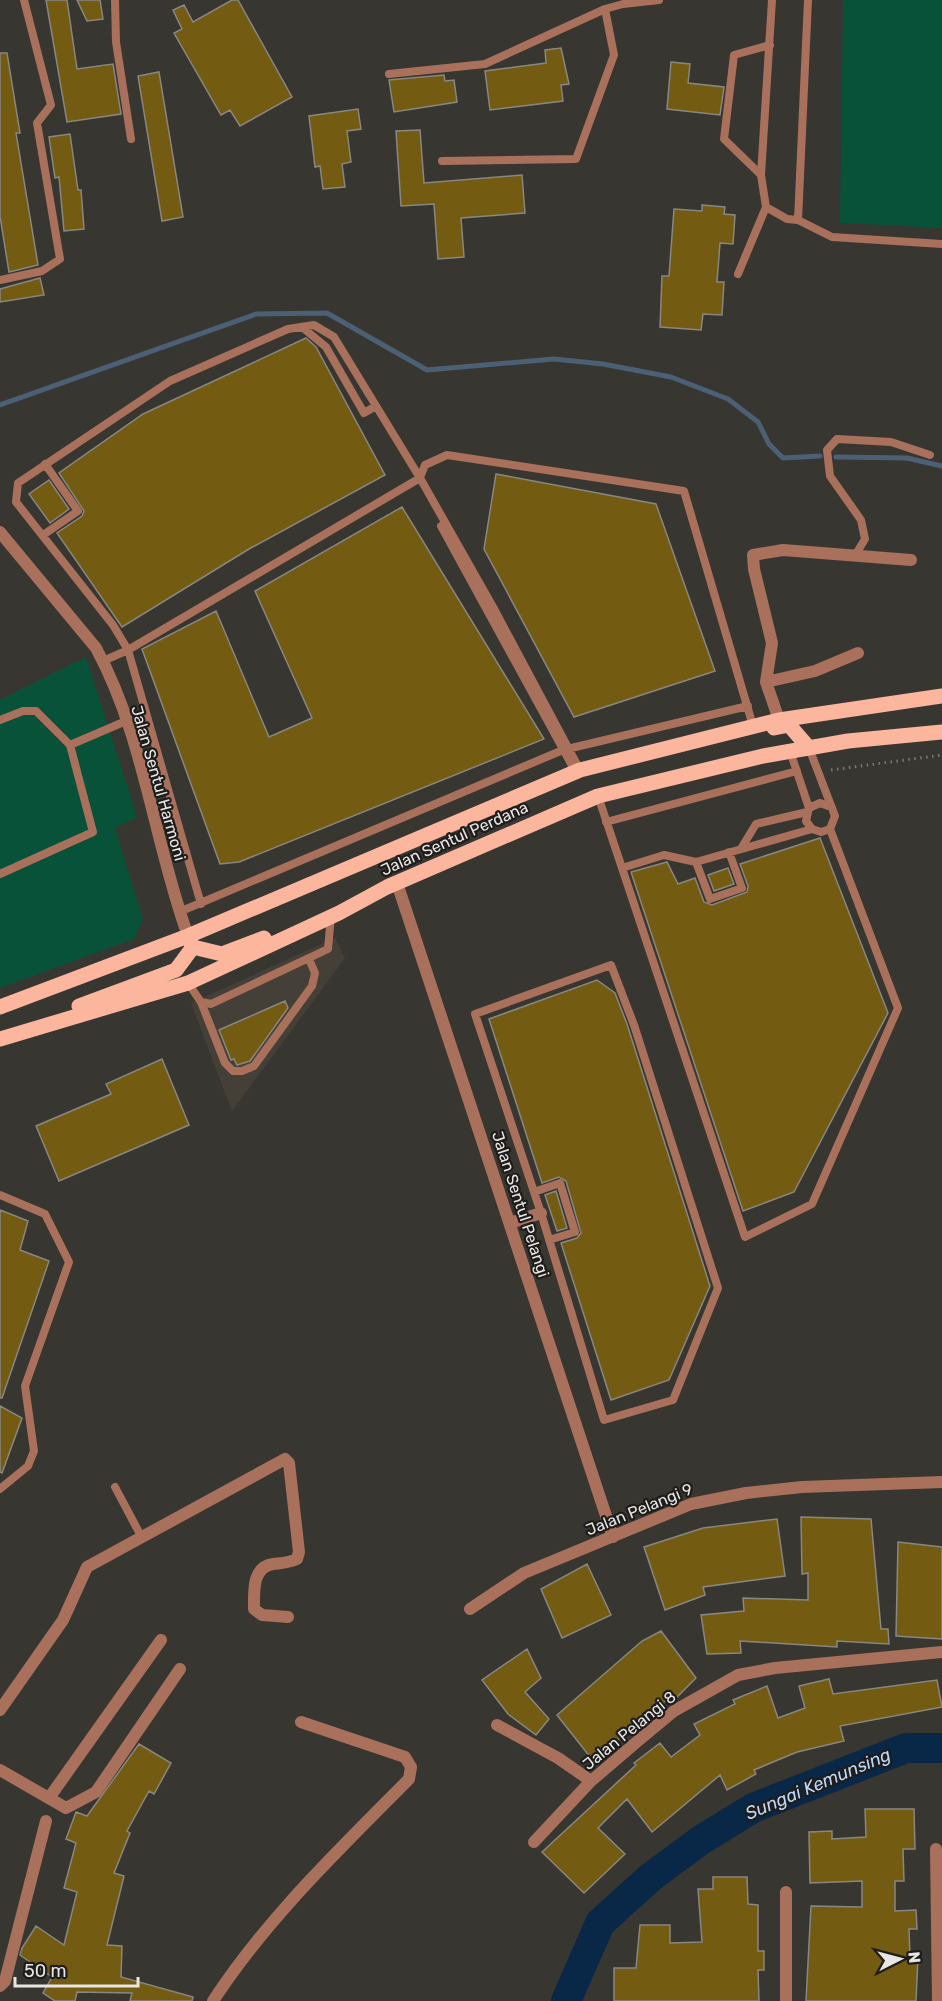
<svg xmlns="http://www.w3.org/2000/svg" width="942" height="2001" viewBox="0 0 942 2001" font-family="Rubik,sans-serif">
  <style>
    .built { fill: #454037 }
    .green { fill: #08523a }
    .lines { fill: none; stroke-linecap: round; stroke-linejoin: round }
    .stream { stroke: #4c6075; stroke-width: 5 }
    .river { stroke: #092746; stroke-width: 30 }
    .building { fill: #735b12; stroke: #898782; stroke-width: 1.5 }
    .path { stroke: #7a7874; stroke-width: 3; stroke-dasharray: 1.5 4.5; stroke-linecap: butt }
    .service { stroke: #a9705c; stroke-width: 8 }
    .minor { stroke: #a9705c; stroke-width: 12 }
    .primary { stroke: #fcb69e; stroke-width: 15 }
    .labels { text-anchor: middle; stroke-width: 4.5; stroke-linejoin: round; paint-order: stroke }
    .street-label { font-size: 16px; fill: #e8e6e3; stroke: #1e1d1b }
    .water-label { font-size: 18px; font-style: italic; fill: #bbd8fb; stroke: #1e1d1b }
  </style>
  <rect width="100%" height="100%" fill="#383631"/>
  <path class="built" d="M335,938l10,20 -113,153 -41,-108z"/>
  <path class="green" d="M843,0h99v228l-102,-5z
    M86,657l51,160 -22,11 28,91 -9,20 -134,49v-288z"/>
  <g class="lines">
    <path class="stream" d="M0,405l256,-91 71,-1 100,57 127,-11 49,5 68,13 57,22 30,23 11,22 14,14 37,-2
      M836,457l71,1 35,8"/>
    <path class="river" d="M566,2001l34,-78 51,-46 50,-37 52,-32 153,-60h36"/>
  </g>
  <path class="building" d="M46,0h21l10,69 36,-5 8,50 -54,8z
    M77,0h23l3,19 -16,2z
    M232,0h6l54,97 -52,29 -10,-16 -9,5 -47,-82 8,-4 -9,-19 11,-5 9,17z
    M561,48l8,36 -8,1 2,16 -73,9 -5,-39 61,-8 -1,-13z
    M0,53h7l13,80h-4l22,132 -29,7 -9,-56z
    M671,62l19,2 -2,19 36,4 -4,28 -53,-6z
    M159,72l24,145 -21,4 -24,-145z
    M444,75l1,6 9,-1 3,22 -63,10 -5,-32z
    M358,109l3,20 -14,2 4,31 -9,2 3,23 -22,2 -3,-23 -5,1 -6,-51z
    M420,130l4,53 98,-8 3,38 -64,5 3,39 -26,2 -4,-55 -33,2 -5,-75z
    M70,134l8,56h3l3,39 -20,2 -5,-54 -4,1 -6,-41z
    M702,205l23,2 -1,7 11,1 -2,29 -13,-1 -3,39h7l-2,33 -19,-1 -2,16 -41,-3 2,-51h7l5,-67 28,2z
    M40,278l4,17 -44,7v-13z
    M306,338l10,9 69,128 -136,74 -127,78 -65,-94 25,-17 2,-5 -25,-38 84,-59z
    M496,474l160,30 59,167 -141,46 -90,-168z
    M49,480l20,29 -19,14 -21,-29z
    M402,507l142,232 -305,123 -19,2 -78,-215 74,-38 53,126 43,-19 -57,-127z
    M820,838l68,175 -94,179 -51,19 -112,-339 36,-10 11,22 17,-6 9,24 8,3 35,-13 1,-6 -8,-22z
    M728,868l6,16 -20,7 -6,-16z
    M597,980l18,13 12,31 83,262 -41,94 -58,20 -50,-157 16,-5 4,-5 -15,-52 -7,-4 -17,6 -53,-164z
    M285,1001l3,7 -38,53 -13,4 -3,-6 -3,1 -12,-30z
    M162,1059l27,66 -130,56 -23,-55 75,-32 -5,-10z
    M556,1191l11,37 -10,3 -12,-36z
    M0,1210l28,11 -8,29 29,11 -47,137h-2z
    M0,1406l22,12 -20,55 -2,-1z
    M801,1517l70,2 10,110h7l1,15 -52,-3v6l-97,-6 1,12 -34,1 -6,-39 43,-4 -1,-13 65,2v-27l-6,1z
    M777,1519l8,57 -82,11 2,8 -40,15 -21,-63 59,-19z
    M898,1542l44,5v92l-46,-3z
    M587,1564l24,51 -49,23 -21,-49z
    M661,1631l35,47 -21,21 -2,-3 -53,36 2,4 -28,26 -37,-47 85,-74z
    M527,1649l14,29 -16,14 24,27 -13,16 -28,-21 -26,-34z
    M829,1679l4,15 104,-14 5,27 -102,19 4,15 -47,11 -43,18 2,4 -29,16 -7,-15 -68,57 -25,-33 -29,29 27,26 -41,39 -42,-41 94,-87 -2,-2 26,-20 11,14 29,-22 -6,-11 41,-20 -2,-4 34,-14 11,32 27,-10 -6,-22z
    M139,1744l32,19 -17,31 -5,-3 -22,40 3,2 -16,40 10,3 -17,69 15,1 -1,31 72,20 -1,4h-62l2,-8 -55,-1 -2,9h-20l-12,-8 9,-16 -32,-22 2,-7 14,-22 28,19 13,-53 -13,-4 12,-45 -10,-4 10,-27 11,4z
    M865,1809h49l1,40h-12l1,32h-9v30l21,-1 1,19h-8l1,27 8,1 -2,44h-110l5,-95 51,1v-26l-52,2 -1,-51 23,-1v8l34,-2z
    M713,1877h34l1,27 10,1v46h6v19h-6l1,31h-145v-33h22l4,-43h30v18l32,-1 -4,-53h15z"/>
  <g class="lines">
    <path class="path" d="M831,770l111,-15"/>
    <path class="service" d="M115,0l1,42 15,97
      M389,74l96,-10 120,-55 18,-5 36,-4
      M442,161l134,-2 38,-104 -9,-46
      M761,175l-37,-36 10,-84 36,-10
      M766,207l21,12 11,1 34,17 110,7
      M798,220l10,-220
      M738,274l28,-67 -5,-32 11,-175
      M0,280l42,-9 18,-12 -23,-136 14,-18 -27,-105
      M302,327l24,20 38,66 12,-7
      M419,480l6,-15 22,-10 237,36 69,235
      M441,526l134,245
      M43,535l35,-24 -33,-47
      M856,554l9,-15 -4,-19 -31,-44 -3,-26 10,-11 54,3 39,13
      M103,661l25,-11 292,-172
      M0,720l23,-9h13l34,34 23,87 -93,42
      M70,745l56,-24
      M790,751l19,57
      M598,796l147,441 67,-33 86,-196 -68,-179
      M606,822l191,-51
      M812,829l-6,-8 3,-13 11,-5 11,4
      M742,847l14,-23 51,-12
      M696,862l14,37 32,-11 -13,-36
      M622,868l42,-13 32,7 116,-33 9,3 9,-3 5,-13 -26,-68
      M201,904l-73,-254 -15,-25 -97,-123 2,-19 152,-102 118,-52 26,-4 20,12 86,141 73,129 87,163
      M179,912l384,-162 185,-44
      M611,965l23,60 84,263 -45,112 -69,20 -63,-207 -66,-199z
      M188,983l13,19 10,2 117,-55 3,-33
      M201,1002l24,61 8,8h9l12,-5 58,-80 3,-13 -6,-14
      M534,1192l26,-9 15,49 -26,8
      M0,1195l45,19 24,48 -44,124 9,65 -6,15 -28,23
      M115,1487l26,49"/>
    <path class="minor" d="M0,532l96,116c48,88 58,194 92,288
      M766,682l49,-11 43,-18
      M779,720l-13,-38 6,-39 -18,-74 -1,-14 30,-5 128,10
      M397,883l216,654
      M510,1223l31,-10
      M470,1609l54,-36 167,-69 55,-11 56,-6 140,-5
      M0,1710l63,-90 24,-53 198,-108 4,4 10,89 -2,7c-8,4 -16,4 -24,5 -21,3 -19,27 -19,45l8,6 26,2
      M497,1725l61,33 33,23
      M0,1770l66,38 30,-16 84,-123
      M49,1798l112,-158
      M534,1842l57,-61 48,-41 35,-29 64,-36 37,-7 167,-16
      M936,1849l2,152
      M786,1892v109
      M0,1986l5,-5 41,-160
      M213,2001c55,-84 126,-151 196,-222l2,-12 -6,-10 -104,-35"/>
    <path class="primary" d="M774,728l15,-3 20,23
      M189,939l4,8 29,7 42,-16
      M79,1006l97,-36 17,-23
      M0,1007l188,-71 392,-166 199,-50 163,-24
      M0,1039l188,-56 151,-70 48,-26 211,-91 165,-40 85,-15 94,-9"/>
  </g>
  <g class="labels">
    <g class="street-label">
      <text transform="translate(159 783) rotate(74)" y="6">Jalan Sentul Harmoni</text>
      <text transform="translate(454 838) rotate(-24)" y="6">Jalan Sentul Perdana</text>
      <text transform="translate(521 1204) rotate(72)" y="6">Jalan Sentul Pelangi</text>
      <text transform="translate(639 1509) rotate(-22)" y="6">Jalan Pelangi 9</text>
      <text transform="translate(629 1730) rotate(-39)" y="6">Jalan Pelangi 8</text>
    </g>
    <g class="water-label">
      <text transform="translate(818 1784) rotate(-23)" y="6">Sungai Kemunsing</text>
    </g>
  </g>
  <g transform="translate(900 1959) rotate(84)" stroke="#1e1d1b" stroke-width="4.5" paint-order="stroke">
  <path d="M0-4.5L10 22L0 15L-10 22Z" fill="#e8e6e3"/>
  <text y="-9" font-size="16" font-weight="bold" text-anchor="middle" fill="#e8e6e3">N</text>
  </g>
  <path d="M15 1977v9h123v-9" fill="none" stroke="#e8e6e3" stroke-width="3"/>
  <text x="24" y="1977" font-size="18" fill="#e8e6e3" stroke="#1e1d1b" stroke-width="4.5" paint-order="stroke">50 m</text>
</svg>
